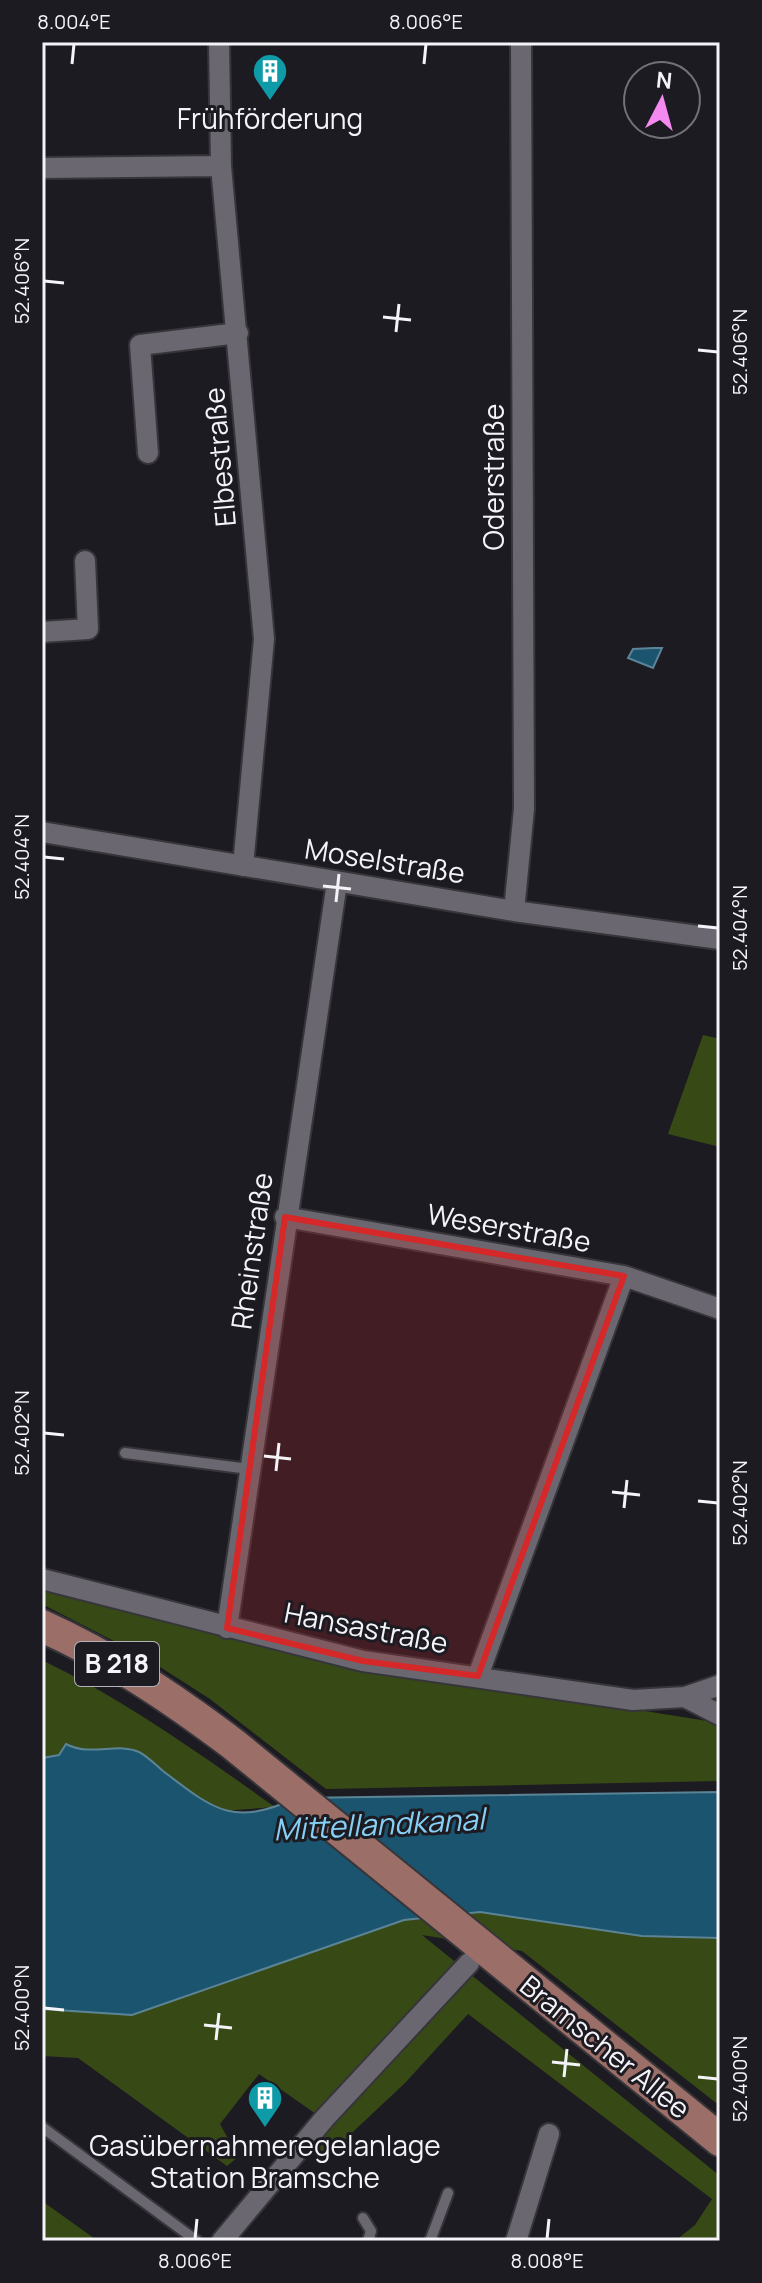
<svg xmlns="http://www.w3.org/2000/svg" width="762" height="2283" viewBox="0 0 762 2283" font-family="Manrope,sans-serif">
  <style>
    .green { fill: #374a15 }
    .water { fill: #1b546e; stroke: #5c8497; stroke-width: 2 }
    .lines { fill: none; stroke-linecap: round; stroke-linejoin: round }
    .lane-casing { stroke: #36353a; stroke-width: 14 }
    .street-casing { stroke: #36353a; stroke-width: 24 }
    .primary-casing { stroke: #36353a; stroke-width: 36 }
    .lane { stroke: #6a6770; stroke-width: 10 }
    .street { stroke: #6a6770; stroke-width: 20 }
    .primary { stroke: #9b6e67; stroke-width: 32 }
    .marked { fill: #d62828; fill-opacity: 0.2; stroke: #d62828; stroke-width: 6; stroke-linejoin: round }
    .ticks { fill: none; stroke: #f4f3f8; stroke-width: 3 }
    .labels { text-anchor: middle; stroke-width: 6; stroke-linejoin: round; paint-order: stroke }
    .shield { fill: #1d1b22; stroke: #b4b2b8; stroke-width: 2 }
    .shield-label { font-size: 26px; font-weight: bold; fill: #f4f3f8 }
    .poi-label { font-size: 28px; fill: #f4f3f8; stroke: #1d1b22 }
    .street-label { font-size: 28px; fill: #f4f3f8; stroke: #1d1b22 }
    .water-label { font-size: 30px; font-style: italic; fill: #87d0f5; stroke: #1d1b22 }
    .neatline { fill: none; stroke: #f4f3f8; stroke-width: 3 }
    .ticks-label { font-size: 20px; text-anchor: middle; fill: #f4f3f8 }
  </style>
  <rect width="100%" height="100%" fill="#1d1b22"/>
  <path class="green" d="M703,1035l17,4v108l-52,-13z
    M42,1579l433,105 245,39v58l-394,8 -116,-90 -67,-43 -101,-52z
    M42,1660c83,40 158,94 233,147l-53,4 -14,-5 -75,-55h-50l-17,-7 -7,11 -17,3z
    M480,1912l162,24 78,2v168l-198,-155 -100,-16 298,241v65h-45l20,-16 17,-26 -244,-185 -63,69 -82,77 -20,-16 20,-25 -64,-45 -39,50 18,33 -11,9 -149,-108 -36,-2v-47l90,6 272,-95z
    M42,2201l56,40h-56z"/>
  <path class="water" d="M654,648h8l-9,20 -25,-10 5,-9z
    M66,1744c24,13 52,-2 73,8 8,4 17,13 24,19 51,39 70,56 133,27l424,-6v146l-78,-2 -162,-24 -76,8 -272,95 -90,-6v-251l17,-3z"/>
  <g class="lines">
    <g class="lane-casing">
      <path id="lane" d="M125,1453l124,16
        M42,2127l155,114
        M363,2218l8,13 -3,10
        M430,2241l18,-48"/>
    </g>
    <g class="street-casing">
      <path id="street" d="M219,42l2,124 43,473 -21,227
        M42,168l179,-2
        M148,453l-8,-108 98,-12
        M42,632l46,-3 -3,-68
        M42,832l472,79 206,28
        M514,911l10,-102 -3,-767
        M285,1217l339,59 96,33
        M42,1579l321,82 270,39 52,-3 35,18
        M227,1628l110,-746
        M478,1676l146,-400
        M685,1697l35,-12
        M222,2241l102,-122 145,-156
        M516,2241l33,-107"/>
    </g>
    <g class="primary-casing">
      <path id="primary" d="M42,1626c69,31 130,72 191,118l487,396"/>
    </g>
    <use href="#lane" class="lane"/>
    <use href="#street" class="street"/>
    <use href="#primary" class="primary"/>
  </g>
  <path class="marked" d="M285,1217l339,59 -146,400 -115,-15 -136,-33z"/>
  <path class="ticks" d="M72,64l2,-20M424,64l2,-20M44,281l20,2M383,317l28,3M396,332l3,-28M698,350l20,2M44,857l20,2M323,886l28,3M336,902l3,-28M698,926l20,2M44,1433l20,2M264,1456l27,3M276,1471l3,-28M612,1492l28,3M698,1501l20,2M624,1508l3,-28M44,2008l20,2M204,2025l28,3M216,2040l3,-27M552,2062l28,3M564,2077l3,-28M698,2077l20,2M195,2239l2,-20M547,2239l2,-20"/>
  <defs>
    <g id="building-pin" transform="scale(1.8)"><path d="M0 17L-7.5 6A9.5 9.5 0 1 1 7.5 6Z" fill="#0f9aa8" stroke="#1d1b22"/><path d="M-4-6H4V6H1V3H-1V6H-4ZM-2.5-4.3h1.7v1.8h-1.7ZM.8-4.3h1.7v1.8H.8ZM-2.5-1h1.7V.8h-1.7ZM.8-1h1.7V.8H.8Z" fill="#fff"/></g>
  </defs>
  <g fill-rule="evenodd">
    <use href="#building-pin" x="270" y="71"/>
    <use href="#building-pin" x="265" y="2098"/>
  </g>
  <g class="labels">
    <rect class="shield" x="75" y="1642" width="84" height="44" rx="6"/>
    <g class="shield-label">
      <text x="117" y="1673">B 218</text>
    </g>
    <g class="poi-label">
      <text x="270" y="129">Frühförderung</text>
      <text x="265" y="2156">Gasübernahmeregelanlage<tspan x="265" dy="32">Station Bramsche</tspan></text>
    </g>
    <g class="street-label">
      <text transform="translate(220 457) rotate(-95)" y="10">Elbestraße</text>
      <text transform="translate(494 477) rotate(-90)" y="10">Oderstraße</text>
      <text transform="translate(385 861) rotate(9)" y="10">Moselstraße</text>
      <text transform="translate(509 1228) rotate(10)" y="10">Weserstraße</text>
      <text transform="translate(252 1251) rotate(-82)" y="10">Rheinstraße</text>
      <text transform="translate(366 1628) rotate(11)" y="10">Hansastraße</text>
      <text transform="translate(605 2047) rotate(39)" y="10">Bramscher Allee</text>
    </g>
    <g class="water-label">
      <text transform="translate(379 1825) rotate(-3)" y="10">Mittellandkanal</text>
    </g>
  </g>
  <rect width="762" height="2283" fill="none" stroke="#1d1b22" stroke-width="88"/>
  <g transform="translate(662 100) rotate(6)"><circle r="38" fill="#1d1b22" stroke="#737178" stroke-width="2"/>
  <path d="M0-6L14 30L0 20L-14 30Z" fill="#f489ef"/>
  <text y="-12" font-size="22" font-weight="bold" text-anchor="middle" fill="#f4f3f8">N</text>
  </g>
  <rect x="44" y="44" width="674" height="2195" class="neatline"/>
  <g class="ticks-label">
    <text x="74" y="29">8.004°E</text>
    <text x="426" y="29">8.006°E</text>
    <text transform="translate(22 281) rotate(-90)" y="7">52.406°N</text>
    <text transform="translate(740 352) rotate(-90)" y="7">52.406°N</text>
    <text transform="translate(22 857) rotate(-90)" y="7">52.404°N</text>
    <text transform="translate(740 928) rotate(-90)" y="7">52.404°N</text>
    <text transform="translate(22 1433) rotate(-90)" y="7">52.402°N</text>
    <text transform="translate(740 1503) rotate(-90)" y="7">52.402°N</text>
    <text transform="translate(22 2008) rotate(-90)" y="7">52.400°N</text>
    <text transform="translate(740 2079) rotate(-90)" y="7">52.400°N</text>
    <text x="195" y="2268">8.006°E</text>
    <text x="547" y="2268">8.008°E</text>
  </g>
</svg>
